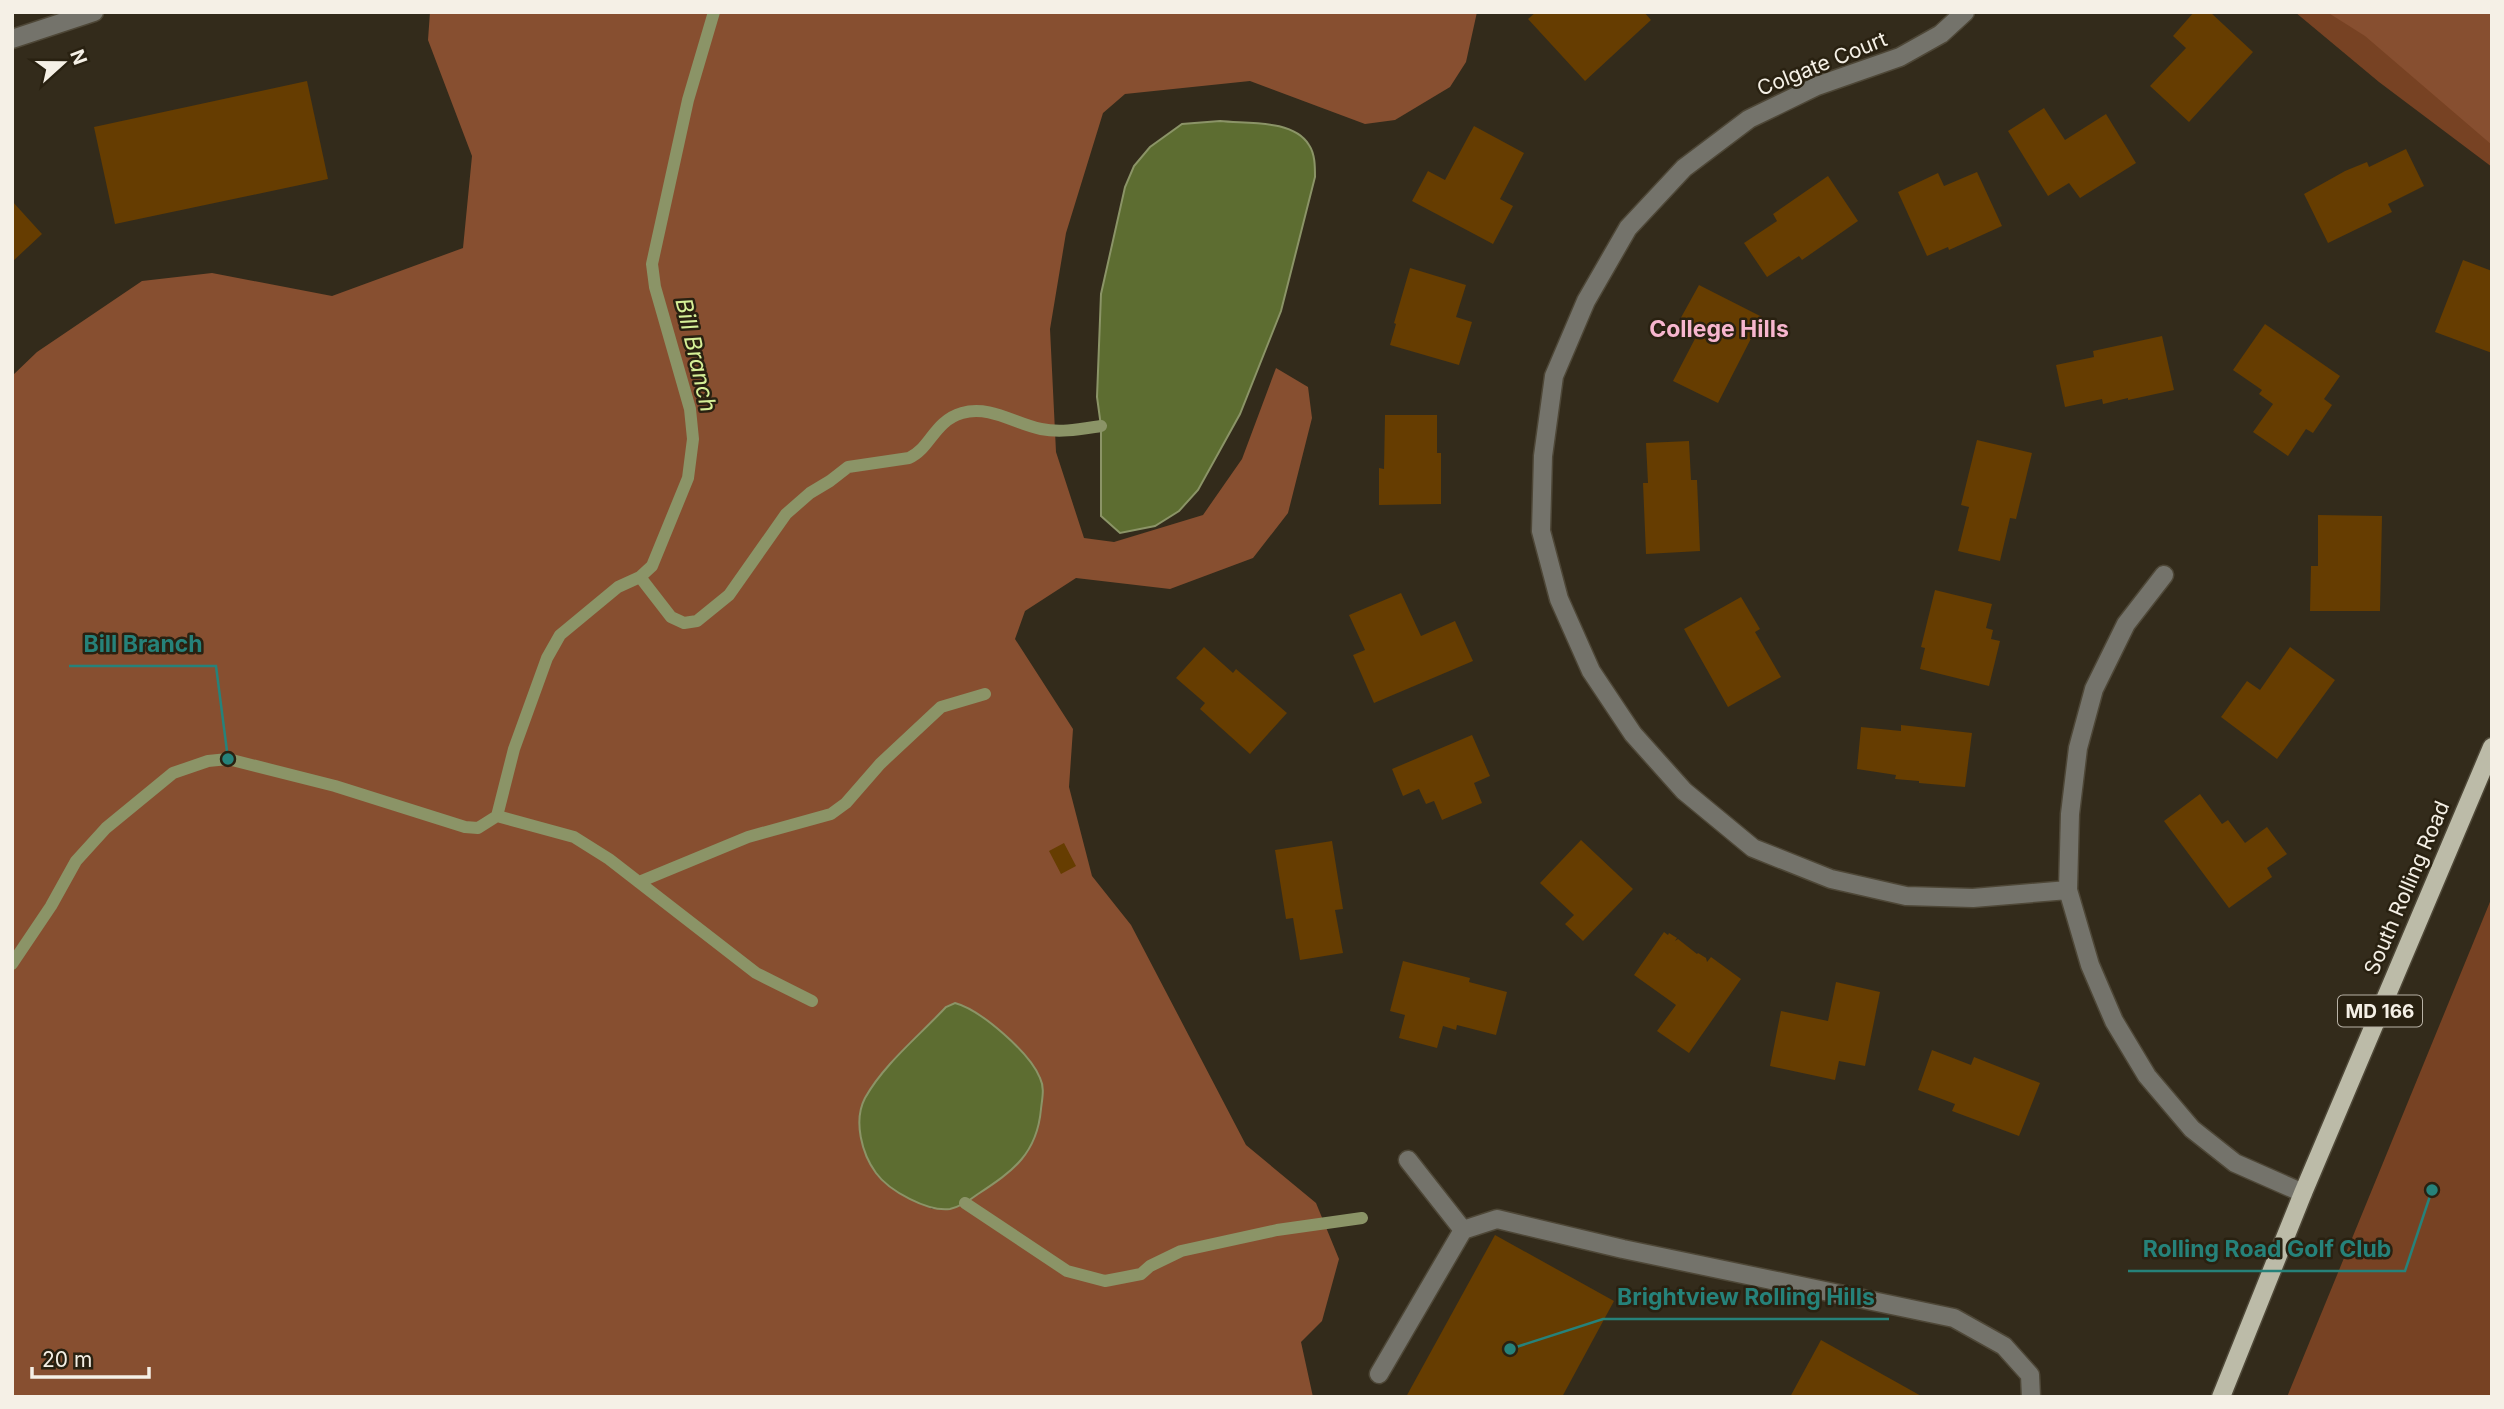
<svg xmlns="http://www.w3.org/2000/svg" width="2504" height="1409" viewBox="0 0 2504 1409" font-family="Inter,sans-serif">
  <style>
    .green { fill: #774223 }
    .forest { fill: #874f30; fill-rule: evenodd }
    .water { fill: #5d6d31; stroke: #8b9467; stroke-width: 2 }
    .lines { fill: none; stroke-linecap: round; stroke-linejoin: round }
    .stream { stroke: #8b9467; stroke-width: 12 }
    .building { fill: #663d01 }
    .minor-casing { stroke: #4e4737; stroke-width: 21 }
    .major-casing { stroke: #4e4737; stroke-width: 21 }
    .minor { stroke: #74736b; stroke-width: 18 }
    .major { stroke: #bcbba8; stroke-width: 18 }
    .labels { text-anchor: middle; stroke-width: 5; stroke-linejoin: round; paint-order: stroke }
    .shield { fill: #292111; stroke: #b8b2a6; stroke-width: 2 }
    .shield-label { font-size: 19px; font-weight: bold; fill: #f5f0e6 }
    .street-label { font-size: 21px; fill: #f5f0e6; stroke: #292111 }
    .neighbourhood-label { font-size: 23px; font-weight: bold; fill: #f7b6ce; stroke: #292111 }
    .water-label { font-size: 23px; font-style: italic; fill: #d6f097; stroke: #292111 }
    .leader { fill: none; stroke: #26827a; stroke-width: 2.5 }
    .callout-dot { fill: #26827a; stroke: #292111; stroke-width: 2.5 }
    .callout-label { font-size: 23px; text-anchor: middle; font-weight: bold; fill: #26827a; stroke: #292111; stroke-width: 5; stroke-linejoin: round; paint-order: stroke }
  </style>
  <rect width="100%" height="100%" fill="#332b1b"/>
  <path class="green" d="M2295,12h197v155l-113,-85z
    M2492,897v500h-205z"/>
  <path class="forest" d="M430,12h1047l-11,50 -16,25 -55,33 -30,4 -115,-43 -125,13 -22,19 -37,120 -16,96 6,123 28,86 30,4 89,-27 39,-56 34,-91 32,19 4,31 -24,95 -35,45 -83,31 -94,-11 -51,33 -10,28 58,90 -4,58 23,89 39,49 115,220 70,58 23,56 -17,62 -21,21 12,55h-1301v-1021l25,-24 105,-71 70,-8 120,23 131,-48 9,-92 -44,-116zM955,1003l-3,206h-20l-38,-22 -11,-114 63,-66z
    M2327,12h165v133l-127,-109z"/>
  <path class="water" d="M1220,121c27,3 73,-2 89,24 6,9 6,21 6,32l-34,134 -41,103 -42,76 -19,21 -24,15 -35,7 -19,-17v-90l-4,-29 4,-103 24,-107 9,-21 16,-19 32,-23z
    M955,1003c26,7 75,50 85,75 5,10 2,21 1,31 -4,45 -28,62 -63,85 -8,6 -18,13 -28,15 -22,3 -61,-18 -74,-36 -14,-19 -23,-52 -11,-75 19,-34 54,-62 81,-91z"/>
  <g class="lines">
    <path class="stream" d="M640,577l31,40 13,6 13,-2 32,-26 57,-81 24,-21 20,-12 18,-14 61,-9c21,-9 25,-37 53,-45 28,-8 53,11 79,16 20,4 40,0 60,-3
      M497,816l77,21 35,22 147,114 56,28
      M639,882l109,-45 83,-23 15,-11 34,-39 61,-57 44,-13
      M12,964l39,-58 25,-45 30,-33 67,-55 35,-12 20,-2 107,27 130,41 13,1 19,-12 17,-67 33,-91 13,-23 58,-48 22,-10 12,-11 36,-88 5,-39 -3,-30 -35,-122 -3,-23 36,-164 26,-88
      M965,1203l102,68 38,10 36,-7 9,-8 31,-15 96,-21 85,-12"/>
  </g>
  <path class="building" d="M1536,12h108l7,8 -66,61 -57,-62z
    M2194,12h16l43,40 -64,70 -39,-36 36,-38 -13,-12z
    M307,81l21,98 -213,45 -21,-97z
    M2044,108l21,32 41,-26 30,49 -56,35 -11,-15 -21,13 -40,-65z
    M1474,126l50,27 -24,46 13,7 -20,38 -81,-43 16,-30 17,9z
    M2406,149l18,37 -36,18 4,8 -64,31 -24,-49 41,-23 22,-9 2,5z
    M1977,172l25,54 -53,24 -1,-3 -21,9 -29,-64 40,-19 6,13z
    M1828,176l30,45 -56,39 -3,-4 -32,21 -23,-34 33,-22 -4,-7z
    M12,201l30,33 -30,28z
    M2463,260l29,11v82l-57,-21z
    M1410,268l56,17 -10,32 16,5 -13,43 -69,-20 6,-21 -2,-1z
    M1699,285l63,32 -44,86 -45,-22 25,-48 -20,-10z
    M2265,324l75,52 -16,23 8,6 -19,28 -7,-4 -18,27 -35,-24 20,-28 -14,-10 3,-4 -29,-20z
    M2162,336l12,54 -46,10v-2l-25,6 -1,-5 -37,8 -9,-42 38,-8 -1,-6z
    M1385,415h52v38h4v51l-62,1v-37l5,1z
    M1977,440l55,13 -16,66 -6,-1 -10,43 -42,-10 11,-44 -8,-2z
    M1689,441l2,39h6l3,71 -54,3 -3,-71h5l-2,-40z
    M2318,515l64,1 -2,95h-70l1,-45h7z
    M1935,590l57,14 -6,24 7,2 -2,9 9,2 -11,45 -69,-17 5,-21 -4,-1z
    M1401,593l20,43 34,-15 18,40 -99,42 -21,-48 12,-5 -16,-35z
    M1741,597l19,32 -5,3 26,45 -53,30 -44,-78z
    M1204,647l29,26 3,-4 51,44 -37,41 -50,-45 5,-6 -29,-25z
    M2290,647l45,33 -58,79 -56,-42 26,-36 13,9z
    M1901,725l71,8 -7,54 -46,-4v-2l-24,-2 1,-4 -39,-6 4,-42 40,4z
    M1472,735l18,41 -16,7 8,20 -40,17 -8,-19 -8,3 -7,-15 -16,7 -11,-27z
    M2200,794l22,30 6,-4 17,23 22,-16 20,27 -20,14 5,9 -43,31 -65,-87z
    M1581,840l52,49 -50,52 -18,-17 9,-9 -34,-32z
    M1332,841l11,68 -8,1 8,43 -43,7 -7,-42 -7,1 -11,-69z
    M1064,843l12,23 -15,8 -12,-23z
    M1664,932l4,3 1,-2 8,5 -2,3 3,-2 19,15 1,-1 8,5 1,4 4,-5 30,22 -52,74 -32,-22 19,-26 -42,-30z
    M1403,961l67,17 -1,4 38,10 -11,43 -39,-10 -1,5 -13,-4 -6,22 -38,-10 6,-23 -15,-4z
    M1836,982l44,10 -15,74 -26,-5 -4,19 -65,-14 11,-55 47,10z
    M1932,1050l39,15 3,-8 66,26 -21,53 -67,-25 3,-7 -37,-14z
    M1495,1235l119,66 -52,96h-156z
    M1821,1340l102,57h-133z"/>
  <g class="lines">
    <g class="minor-casing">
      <path id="minor" d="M1965,12l-24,22 -41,23 -83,29 -68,33 -65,49 -56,60 -42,73 -32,75 -11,80 -2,75 18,68 32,72 42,63 51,57 69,57 78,31 75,17 67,2 95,-8
        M12,39l82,-27
        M2164,575l-38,49 -32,65 -16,59 -8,66 -2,76 22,75 24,56 33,55 45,53 43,34 68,30
        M1408,1160l55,70
        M1379,1374l84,-144 34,-11 126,30 331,69 50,28 26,29 1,22"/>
    </g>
    <g class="major-casing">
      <path id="major" d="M2221,1397l82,-204 189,-446"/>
    </g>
    <use href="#minor" class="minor"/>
    <use href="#major" class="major"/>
  </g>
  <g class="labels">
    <rect class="shield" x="2338" y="995.5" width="84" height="31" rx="5"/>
    <g class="shield-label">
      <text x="2380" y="1018">MD 166</text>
    </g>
    <g class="street-label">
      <text transform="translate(1822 64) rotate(-22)" y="7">Colgate Court</text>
      <text transform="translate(2407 888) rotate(-67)" y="7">South Rolling Road</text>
    </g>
    <g class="neighbourhood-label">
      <text x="1719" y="337">College Hills</text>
    </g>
    <g class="water-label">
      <text transform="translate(696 355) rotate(77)" y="8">Bill Branch</text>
    </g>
  </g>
  <path class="leader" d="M228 759L216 666H69M2432 1190L2405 1271H2128M1510 1349L1603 1319H1889"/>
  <g class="callout-dot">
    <circle cx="228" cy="759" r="7"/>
    <circle cx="2432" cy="1190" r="7"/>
    <circle cx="1510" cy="1349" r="7"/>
  </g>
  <g class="callout-label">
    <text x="143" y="652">Bill Branch</text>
    <text x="2267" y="1257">Rolling Road Golf Club</text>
    <text x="1746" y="1305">Brightview Rolling Hills</text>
  </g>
  <rect width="2504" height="1409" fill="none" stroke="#f5f0e6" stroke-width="28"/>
  <g transform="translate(63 63) rotate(69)" stroke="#292111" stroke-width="5" paint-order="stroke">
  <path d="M0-5L12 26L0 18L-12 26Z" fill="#f5f0e6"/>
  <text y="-10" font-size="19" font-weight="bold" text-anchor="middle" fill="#f5f0e6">N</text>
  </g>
  <path d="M32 1367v10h117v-10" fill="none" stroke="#f5f0e6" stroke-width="3.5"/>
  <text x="42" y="1367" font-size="21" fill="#f5f0e6" stroke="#292111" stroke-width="5" paint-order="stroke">20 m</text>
</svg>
